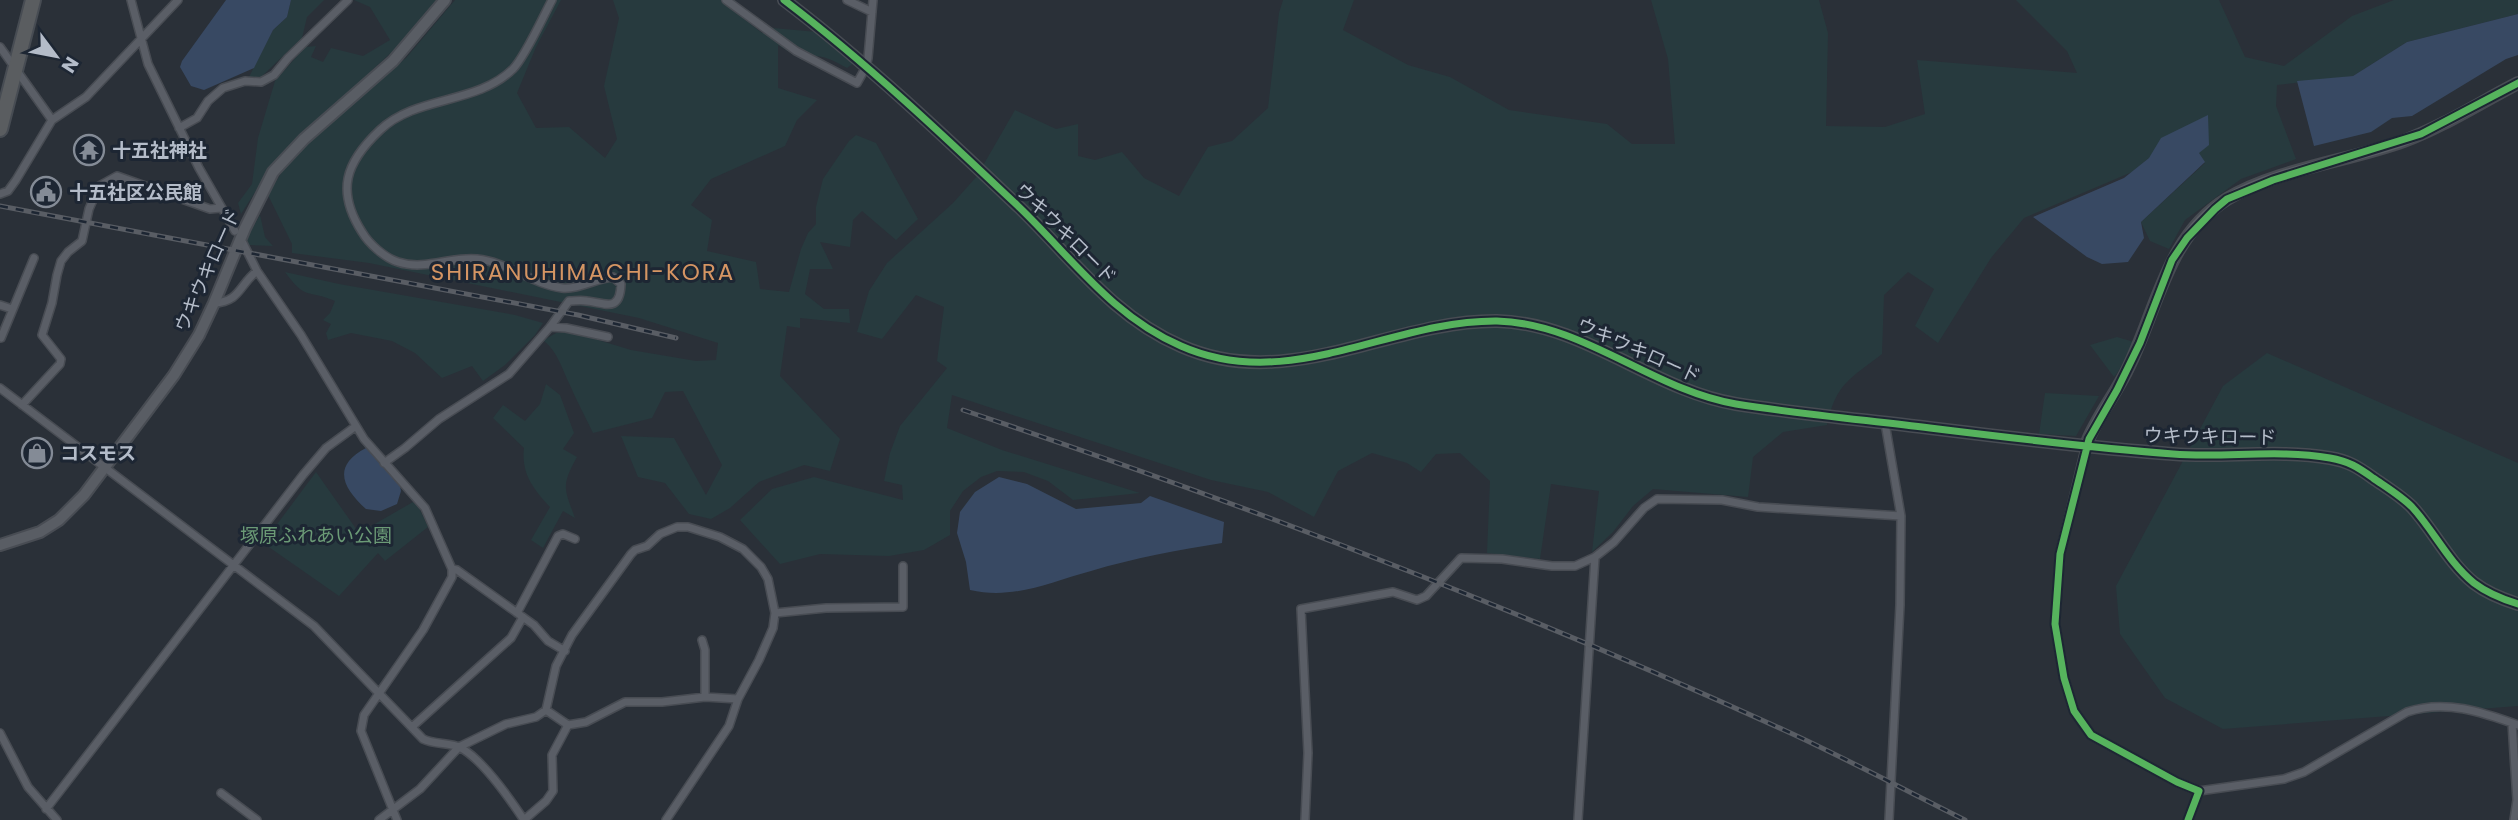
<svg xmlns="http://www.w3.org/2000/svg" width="2518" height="820" viewBox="0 0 2518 820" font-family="Poppins,'Noto Sans JP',sans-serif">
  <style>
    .green { fill: #273a3e }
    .water { fill: #384963 }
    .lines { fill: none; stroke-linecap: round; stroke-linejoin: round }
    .street-casing { stroke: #484c53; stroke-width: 10 }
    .secondary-casing { stroke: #484c53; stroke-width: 14 }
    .highway-casing { stroke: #474c53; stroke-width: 18 }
    .street { stroke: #5a5e66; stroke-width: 7 }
    .secondary { stroke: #595d64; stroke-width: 10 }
    .highway { stroke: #5a5d60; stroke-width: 14 }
    .rail-casing { stroke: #595d64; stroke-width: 5 }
    .rail { stroke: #1d2633; stroke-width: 2.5; stroke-dasharray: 8; stroke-linecap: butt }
    .cycleway-casing { stroke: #1d2633; stroke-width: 11 }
    .cycleway { stroke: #56b35d; stroke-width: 7 }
    .labels { text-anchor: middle; stroke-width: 6; stroke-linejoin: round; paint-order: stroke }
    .poi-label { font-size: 19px; font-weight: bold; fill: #b4bcc9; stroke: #1d2633; text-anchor: start }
    .street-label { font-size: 19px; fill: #b4bcc9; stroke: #1d2633 }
    .park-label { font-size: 19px; fill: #6b9a76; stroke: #1d2633 }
    .quarter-label { font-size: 23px; letter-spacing: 2px; fill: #d59563; stroke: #1d2633 }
  </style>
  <rect width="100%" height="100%" fill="#2a3038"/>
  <path class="green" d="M291,0h33l-17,17 -5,21 -41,39h-12l24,-47 14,-13z
    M354,0h82l-41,49 -27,25 3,13 35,-29 49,-58h106l-25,47 -19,46 19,35 33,-1 36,31 12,-19 -13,-53 15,-68 -6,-18h118l-2,7 33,26 11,-5 44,4 38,30 -8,6c-15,-8 -29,-17 -45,-8l-24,-15v43l39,12 -20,20 -12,26 -74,33 -20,26 21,15 -5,31 49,11 4,27 29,3 12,-43 7,-16 8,-9v-17l7,-28 26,-38 7,-6 20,8 42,76 -22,21 -34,-29 -9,9 -3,27 -30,-5 13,27h-23l-5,25 19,15h25l1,14 -50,-5v10l-13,-2 -7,50 60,63 -10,32 -26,-6 -45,17 -29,26 -19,11 -22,-5 -24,-31 -27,-6 -17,-41 53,2 32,57 16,-30 -39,-74 -18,1 -13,26 -59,15c-8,-17 -17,-33 -24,-50 -9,-19 -13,-37 -34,-48l-30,30 -22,16 -11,-15 -30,12 -27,-25 -23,-12 -41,-8 -23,7 -2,-7 5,-9 -8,-4 7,-7 5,-12c-28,-12 -29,0 -50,-29l54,12 176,31 28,8 -8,12 9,5 12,-7 16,-1 59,18 65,11 20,-1 2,-17 -79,-25 -270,-55 -77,-10v-9l-24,-49 39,-65 -30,28 -36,56 -3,-11 14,-19 6,-46 17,-57 30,-34 11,-1 -5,11 12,5 8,-14 32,8 27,-16 -20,-33z
    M1283,0h71l-11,30 65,35 42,12 59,33 98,14 25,20h43l-7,-85 -17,-59h168l9,33 -2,93 59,1 40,-13 -8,-54 160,13 -10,-22 -51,-51h203l26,57 39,9 68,-50 42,-16h124v14l-111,28 -54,34 -76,9 -1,21 20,53 -55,20 -56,41 -16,29 -19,-8 -9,-19 64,-59 -51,-9 -22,18 -108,46 -33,40 -53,85 -23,-17 19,-37 -26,-17 -24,23 -2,59c-32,25 -46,29 -55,71l-44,7 -30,25 -5,40 -95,-8 -20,17 -20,26 -21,20 7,-61 -48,-7 -11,75 -53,-6 3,-72 -30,-28 -24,1 -15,18 -14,-9 -35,-10 -34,18 -24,46 -46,-25 -57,-12 -259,-85 -5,33 55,22 138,43 -67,7 -25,-19 -24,-9 -27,-1 -16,6 -18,14 -13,20v24l-26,15 -35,6 -69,-2 -40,10 -40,-44 32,-31 42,-12 89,23 -1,-15 -18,-4 6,-28 10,-27 47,-58 -10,-7 7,-54 -28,-12 -34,44 -25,-7 12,-41 18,-28 66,-60 24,-27 38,-66 41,19 22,-5v32l17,4 27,-8 22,26 35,18 29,-49 24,-6 36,-33 11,-95z
    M260,215l5,22 8,9 -24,-1 -3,-6z
    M2117,337l17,5c-8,11 -11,25 -20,35l-24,-32z
    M2267,353l251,110v243l-295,23 -58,-31 -45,-64 -4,-48 107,-200z
    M546,384l14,11 14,38 -11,16 14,8c-16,29 -13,31 -2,61l-12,-7 -20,37 -12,-8 19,-33c-17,-18 -29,-34 -26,-59l-31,-30 10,-13 22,16 15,-17z
    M2045,393l54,3 -23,40 -37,-2z
    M316,472l43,61 54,-31 6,6 9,19 -43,34 -7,-8 -39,43 -76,-53z"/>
  <path class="water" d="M226,0h65l-4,17 -14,13 -19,38 -50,22 -13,-4 -11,-19 2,-6z
    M2518,14v41l-12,4 -94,57 -20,2 -21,14 -57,14 -17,-65 56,-5 54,-34z
    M2208,115l1,30 -10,8 6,9 -64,60 3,16 -16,24 -26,2 -15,-7 -54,-40 91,-39 25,-20 12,-20z
    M366,448l34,38 1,5 -4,13 -16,7 -15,-2c-24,-22 -34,-43 0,-61z
    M999,477l28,7 49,25 65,-6 9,-7 74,26 -2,21c-44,7 -88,15 -131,28 -41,11 -77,29 -121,19l-4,-28 -9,-29 3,-21 15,-20z"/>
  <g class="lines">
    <g class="street-casing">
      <path id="street" d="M131,0l17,64 51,104 36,63
        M726,0l70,51 61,32 9,-16 2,-9 5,-58
        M847,0l25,12
        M0,47l52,73
        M179,128l18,-10 11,-17 15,-13 22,-7 16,1 13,-7 14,-17 60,-58
        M0,194l8,-3 8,-11 36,-60 34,-23 92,-97
        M243,243l14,28 44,64 63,104 61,69 27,61v8l-29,53 -59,85 -3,16 36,89
        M214,303c26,-1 25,-18 43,-32
        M0,305l12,4
        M550,327l16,1 42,9
        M1,338l33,-80
        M0,388l314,238 109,113c12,6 27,3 38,9 22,12 49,51 63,72
        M22,405l38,-41 1,-5 -19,-24 10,-32 5,-28 4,-14 7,-9 14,-11 7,-32 10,-23 18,-10 93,33 11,-1
        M1885,423l16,93 -1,89 -11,215
        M2086,445l-26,109 -5,70 9,54 10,33 17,24 86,47 22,9 -11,29
        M384,463l21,-15 34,-29 70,-45 41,-47 19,-26c6,0 12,-1 18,0 18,2 33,12 34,-17l-8,-7c-16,1 -35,13 -51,11 -30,-4 -55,-26 -85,-29 -26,-3 -52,12 -79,3 -13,-4 -29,-18 -36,-30 -26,-41 -17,-69 18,-102 37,-35 96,-25 133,-61 12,-12 30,-52 39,-69
        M452,569l5,1 77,55 14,16 17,10
        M517,613l41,-77 5,-2 12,5
        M775,613l51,-5 77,-1v-41
        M702,640l3,10v47
        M546,710l22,15 18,-3 39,-20h37l43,-5 33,2
        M2512,723l5,77 -3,20
        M412,727l99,-89 12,-21
        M0,733l28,54 29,33
        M2199,791l85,-12 20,-7 103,-60c38,-13 75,0 111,13
        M221,793l36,27
        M46,809l257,-334 23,-27 30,-22
        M379,820l41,-31 39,-42 47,-23 30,-7 10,-7 10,-44 16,-31 59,-81 4,-4 12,-4 13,-12 17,-7h11l32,10 23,12 18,18 7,12 7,34 -2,15 -14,32 -21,39 -9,27 -63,94
        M524,820l22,-19 7,-10 -1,-36 16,-30
        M1305,820l3,-67 -7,-144 92,-17 24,8 9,-4 35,-38 41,1 50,7h23l20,-9 19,-15 30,-34 13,-9 65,1 36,7 143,9
        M1578,820l17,-263"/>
    </g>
    <g class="secondary-casing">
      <path id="secondary" d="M784,0c83,63 160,136 235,207 53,51 93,109 162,139 108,48 209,-26 316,-25 87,2 155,69 239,83 64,10 129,16 194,24 81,10 162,20 243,26 52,4 104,-5 157,4 18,3 28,9 43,20 13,9 28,18 39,29 22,24 37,56 62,76 13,10 28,16 44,21
        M2086,445c10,-28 31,-52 43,-79 29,-59 38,-130 98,-167 50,-30 122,-38 177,-58 40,-15 77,-39 114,-58
        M0,545l40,-13 19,-12 25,-25 90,-120 25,-40 15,-32 31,-75 28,-56 31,-33 89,-78 52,-61"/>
    </g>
    <g class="highway-casing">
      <path id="highway" d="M0,129l33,-129"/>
    </g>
    <use href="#street" class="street"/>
    <use href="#secondary" class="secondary"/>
    <use href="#highway" class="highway"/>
    <g class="rail-casing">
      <path id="rail" d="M0,206l578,109 98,23
        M963,410c279,93 554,198 821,320 61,28 121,60 181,90"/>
    </g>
    <use href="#rail" class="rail"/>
    <g class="cycleway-casing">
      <path id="cycleway" d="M784,0c83,63 160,136 235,207 53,51 93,109 162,139 108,48 209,-26 316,-25 87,2 155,69 239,83 64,10 129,16 194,24 81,10 162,20 243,26 52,4 104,-5 157,4 18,3 28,9 43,20 13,9 28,18 39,29 22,24 37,56 62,76 13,10 28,16 44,21
        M2188,820l11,-29 -22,-9 -86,-47 -17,-24 -10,-33 -9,-54 5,-70 29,-115 28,-49 23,-47 32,-83 15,-22 28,-29 12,-10 46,-19 148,-46 97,-51"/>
    </g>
    <use href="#cycleway" class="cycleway"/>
  </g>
  <defs>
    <g id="temple-ring" transform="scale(1.575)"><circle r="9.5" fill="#1d2633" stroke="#848b96" stroke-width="1.5"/><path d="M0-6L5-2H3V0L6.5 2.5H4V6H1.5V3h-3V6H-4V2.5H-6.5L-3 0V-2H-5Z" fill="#848b96"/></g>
    <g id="civic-ring" transform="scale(1.575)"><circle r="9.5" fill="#1d2633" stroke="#848b96" stroke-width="1.5"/><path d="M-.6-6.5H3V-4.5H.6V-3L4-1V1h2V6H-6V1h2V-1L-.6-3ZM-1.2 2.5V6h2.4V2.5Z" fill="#848b96"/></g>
    <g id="shop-ring" transform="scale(1.575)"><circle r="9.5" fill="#1d2633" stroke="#848b96" stroke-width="1.5"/><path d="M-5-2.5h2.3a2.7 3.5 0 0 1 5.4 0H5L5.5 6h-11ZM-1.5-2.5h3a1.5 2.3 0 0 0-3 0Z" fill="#848b96"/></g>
  </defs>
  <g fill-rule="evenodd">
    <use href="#temple-ring" x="89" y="150"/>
    <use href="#civic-ring" x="46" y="192"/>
    <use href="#shop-ring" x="37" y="453"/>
  </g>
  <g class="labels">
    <g class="poi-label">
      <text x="112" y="157">十五社神社</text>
      <text x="69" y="199">十五社区公民館</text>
      <text x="60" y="460">コスモス</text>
    </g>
    <g class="street-label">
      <text transform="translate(1066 233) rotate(45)" y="7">ウキウキロード</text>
      <text transform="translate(207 270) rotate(-66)" y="7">ウキウキロード</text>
      <text transform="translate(1639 350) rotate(24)" y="7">ウキウキロード</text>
      <text transform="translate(2210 436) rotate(1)" y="7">ウキウキロード</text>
    </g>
    <g class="park-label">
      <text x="316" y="542">塚原ふれあい公園</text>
    </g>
    <g class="quarter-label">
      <text x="583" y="280">SHIRANUHIMACHI-KORA</text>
    </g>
  </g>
  <g transform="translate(56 56) rotate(122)" stroke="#1d2633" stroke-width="5" paint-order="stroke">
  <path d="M0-5L12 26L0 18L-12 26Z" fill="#b4bcc9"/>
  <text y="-10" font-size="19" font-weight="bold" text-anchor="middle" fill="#b4bcc9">N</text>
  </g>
</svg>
